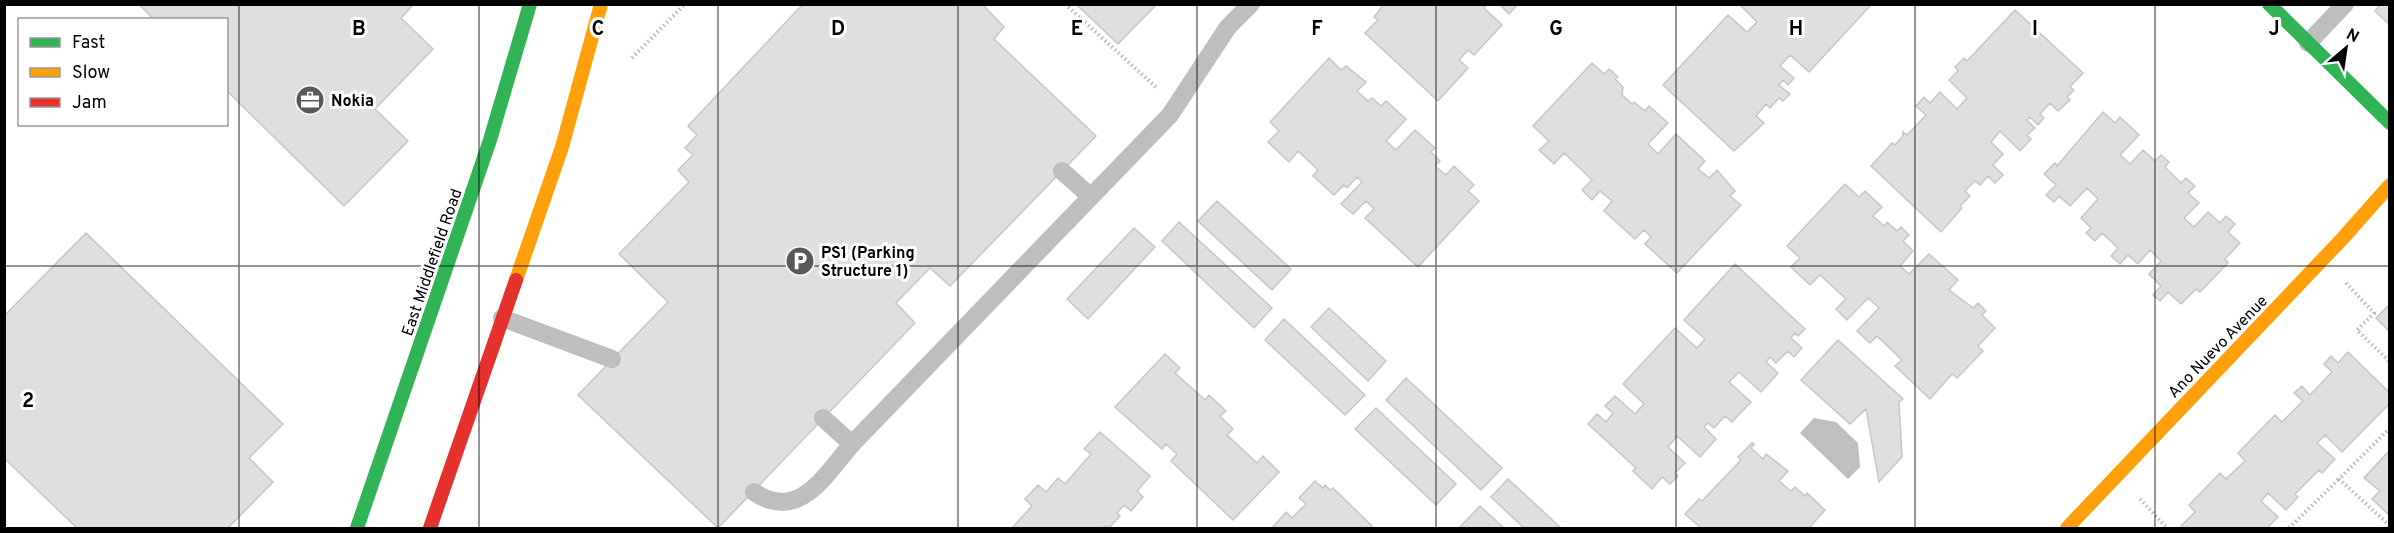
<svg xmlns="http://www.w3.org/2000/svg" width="2394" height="533" viewBox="0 0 2394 533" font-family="Overpass,sans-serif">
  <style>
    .water { fill: #bfbfbf }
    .building { fill: #dfdfdf; stroke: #c7c7c7; stroke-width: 1.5 }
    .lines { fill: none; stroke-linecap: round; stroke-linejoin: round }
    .path { stroke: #b9b9b9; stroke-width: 4; stroke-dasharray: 1.5 3; stroke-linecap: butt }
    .lane { stroke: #bebebe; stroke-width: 18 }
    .fast { stroke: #30b455; stroke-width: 14 }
    .slow { stroke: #ff9f0a; stroke-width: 14 }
    .jam { stroke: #e5322d; stroke-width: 14 }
    .grid { fill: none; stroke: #000; stroke-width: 1.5; stroke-opacity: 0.55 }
    .labels { text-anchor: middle; stroke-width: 6; stroke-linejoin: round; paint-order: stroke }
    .poi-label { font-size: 16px; font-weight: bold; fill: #000; stroke: #fff; text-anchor: start }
    .street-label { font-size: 16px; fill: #000; stroke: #fff }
    .grid-label { font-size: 20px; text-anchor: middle; font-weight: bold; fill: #000; stroke: #fff; stroke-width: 6; stroke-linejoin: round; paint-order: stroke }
  </style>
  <rect width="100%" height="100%" fill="#fff"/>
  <path class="water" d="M1814,418l22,4 22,21 2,24 -12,12 -48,-46z"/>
  <path class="building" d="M139,4h275l-13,14 32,31 -58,60 33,32 -64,65 -118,-116v-70h-72z
    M803,4h179l22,23 -10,12 102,97 -146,150 -20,-18 -34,35 19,20 -197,205 -140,-133 90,-93 -49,-48 70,-72 -11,-12 15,-15 -8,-7 12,-13 -9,-9z
    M1076,4h81l-39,40z
    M1487,4l-3,4 18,17 -28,30 -6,-5 -9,10 9,8 -30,33 -73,-68 13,-13 -4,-3 10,-13z
    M1499,4h19l-9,10z
    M1872,4l-63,68 -19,-17 -10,11 14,12 -6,7 -5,-5 -4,5 11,9 -7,7 -4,-3 -9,10 -4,-4 -10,12 8,7 -30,28 -71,-66 65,-70 19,17 10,-10 -18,-18z
    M2381,4h9v21l-15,-14z
    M2015,10l68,63 -13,14 4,3 -7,7 3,3 -12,11 -8,-8 -10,11 4,4 -6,7 -8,-8 -3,3 8,8 -8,7 4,4 -11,12 -20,-20 -9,11 12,12 -10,11 10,10 -8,8 -7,-7 -8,9 -5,-4 -10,10 5,5 -10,10 2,2 -21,24 -70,-66 21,-23 3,2 8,-9v-4l4,3 19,-20 -10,-9 8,-9 6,6 10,-11 17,17 10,-11 -18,-18 9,-9 -3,-4 9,-9 3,3z
    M1329,58l12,12 5,-4 20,16 -9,9 11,10 4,-3 9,8 5,-5 20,18 -20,22 10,9 19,-20 20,18 -4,4 9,9 -5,5 11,9 8,-9 20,19 -6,6 11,10 -61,66 -53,-49 9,-9 -8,-8 -13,13 -12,-10 21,-22 -5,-5 -10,11 -3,-3 -10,10 -21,-19 5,-6 -20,-19 -9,11 -21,-20 11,-11 -9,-9z
    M1592,63l12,11 5,-5 9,8 -3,2 8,8 -1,8 10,9 2,-2 11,9 4,-5 19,17 -20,21 10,10 18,-20 29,27 -7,8 11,9 8,-8 18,21 -5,5 11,9 -64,68 -32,-29 6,-7 -7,-7 -9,9 -31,-28 8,-10 -12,-10 -8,9 -10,-10 10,-10 -28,-27 -10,11 -15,-14 10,-9 -16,-15z
    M2103,112l12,11 5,-6 19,18 -19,20 10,9 13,-14 12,11 6,-6 8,7 -4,5 16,16 5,-5 9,8 -7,7 11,10 -15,15 10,9 14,-15 12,11 6,-7 9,8 -7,8 12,11 -15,16 3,4 -28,29 -4,-3 -15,15 -13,-12 -8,9 -7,-6 8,-9 -12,-12 12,-13 -11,-11 -12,14 -10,-9 -8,9 -9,-8 7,-8 -16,-15 -7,8 -9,-8 5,-5 -10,-10 17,-19 -11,-11 -17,18 -11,-10 -5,6 -8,-7 10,-10 -12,-11 11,-11 2,3z
    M1845,184l14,13 6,-6 17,16 -9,9 11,10 3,-4 10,9 4,-4 8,8 -6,6 10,10 -13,15 9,8 20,-20 29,26 -9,10 24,18 5,-5 8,8 -4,4 13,13 -17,18 5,5 -26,27 -5,-4 -22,25 -35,-33 7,-6 -25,-24 -7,7 -13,-12 22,-23 -11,-10 -21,22 -11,-11 10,-10 -26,-24 -10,10 -19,-18 9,-9 -13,-12z
    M1217,201l74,68 -19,21 -74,-69z
    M1179,222l93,86 -18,20 -92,-87z
    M1134,228l21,19 -67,72 -21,-20z
    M86,233l197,191 -34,34 24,24 -45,46h-151l-73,-70v-142z
    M1735,264l70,65 -7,7 -3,-3 -4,5 11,10 -8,9 -6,-6 -12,12 -6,-6 -4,5 12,11 -17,19 -22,-20 -10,10 22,20 -19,20 -7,-6 -11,12 -6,-5 -4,4 12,12 -16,18 -23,-21 -9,11 17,16 -10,10 3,3 -8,8 -8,-7 -10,12 -19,-18 3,-3 -48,-44 9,-10 9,8 7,-9 -8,-7 10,-10 20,18 9,-10 -21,-20 52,-56 22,20 8,-9 -21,-19z
    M2390,304v28l-14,-14z
    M1329,308l57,53 -18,20 -57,-54z
    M1284,319l81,76 -20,20 -80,-75z
    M1838,340l65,59 -4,3 3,55 -23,25 -13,-73 -16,15 -49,-44z
    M2348,352l42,41v10l-48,49 -17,-17 -8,8 18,16 -13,14 -3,-3 -24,24 3,3 -12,13 -18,-17 -7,8 17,16 -11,11h-83l-3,-2 14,-14 -6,-7 31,-32 6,6 19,-18 -7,-8 37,-38 7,7 21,-21 -9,-8 8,-7 8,9 22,-23 -8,-8 7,-8 7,7z
    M1165,354l15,14 -5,5 30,27 4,-5 17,16 -6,5 13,13 -6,6 30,28 6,-7 16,16 -46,48 -62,-59 6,-7 -11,-10 -4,5 -47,-42z
    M1406,378l96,90 -21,22 -95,-90z
    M1376,408l80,76 -20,21 -81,-76z
    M1100,432l50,44 -13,15 6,6 -12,14 -7,-6 -7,8 3,3 -11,12 -3,-2 -3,2h-91l20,-22 -7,-7 13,-14 8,7 12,-14 7,6 26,-30 -7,-5z
    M1752,443l2,1 -3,4 12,11 3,-5 22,17 -9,10 12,10 4,-4 10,9 2,-3 18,17 -16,18h-108l-16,-14 14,-15 3,2 39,-41 -3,-3z
    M2390,450v66l-18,-17 8,-8 -16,-13z
    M1508,479l53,49h-37l-33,-31z
    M1315,481l8,7 2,-3 5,5 3,-2 39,38 -2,2h-98l14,-16 6,6 14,-14 -7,-6z
    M1480,506l24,22h-45z"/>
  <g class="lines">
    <path class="path" d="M1065,4l93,85
      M632,58l53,-54
      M2346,283l28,30 -17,17 33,32
      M2390,428l-51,51 51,47
      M2140,499l27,29
      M2289,528l50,-49"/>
    <path class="lane" d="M2308,43l37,-39
      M1062,171l28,25
      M502,318l110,41
      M823,418l29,26
      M754,492c45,31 72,-18 98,-48l318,-329 58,-88 23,-23"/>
    <path class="fast" d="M2269,4l121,119
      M357,528l133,-388 40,-136"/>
    <path class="slow" d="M516,280l46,-133 39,-143
      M2067,528l276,-290 47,-53"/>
    <path class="jam" d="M430,528l86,-248"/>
  </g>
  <path class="grid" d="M239,4v524M479,4v524M718,4v524M958,4v524M1197,4v524M1436,4v524M1676,4v524M1915,4v524M2155,4v524M4,266h2386"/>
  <defs>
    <g id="office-disc" transform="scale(1.5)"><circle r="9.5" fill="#595959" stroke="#fff"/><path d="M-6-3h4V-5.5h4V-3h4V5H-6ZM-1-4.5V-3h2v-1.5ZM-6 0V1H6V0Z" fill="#fff"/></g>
    <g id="parking-disc" transform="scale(1.5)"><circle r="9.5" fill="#595959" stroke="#fff"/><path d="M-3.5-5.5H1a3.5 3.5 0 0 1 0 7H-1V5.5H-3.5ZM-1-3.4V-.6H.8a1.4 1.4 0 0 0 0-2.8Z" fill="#fff"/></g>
  </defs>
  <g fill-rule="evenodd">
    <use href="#office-disc" x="310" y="100"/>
    <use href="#parking-disc" x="800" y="261"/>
  </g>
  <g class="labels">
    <g class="poi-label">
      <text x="331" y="106">Nokia</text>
      <text x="821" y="258">PS1 (Parking<tspan x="821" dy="18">Structure 1)</tspan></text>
    </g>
    <g class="street-label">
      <text transform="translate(431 262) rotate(-71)" y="6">East Middlefield Road</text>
      <text transform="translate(2217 346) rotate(-46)" y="6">Ano Nuevo Avenue</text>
    </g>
  </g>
  <g class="grid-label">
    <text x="359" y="35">B</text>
    <text x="598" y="35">C</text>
    <text x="838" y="35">D</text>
    <text x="1077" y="35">E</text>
    <text x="1317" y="35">F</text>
    <text x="1556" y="35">G</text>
    <text x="1796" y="35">H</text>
    <text x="2035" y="35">I</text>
    <text x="2274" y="35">J</text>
    <text x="28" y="407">2</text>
  </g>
  <rect width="2394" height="533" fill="none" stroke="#000000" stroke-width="12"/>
  <rect x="18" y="18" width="210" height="108" fill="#ffffff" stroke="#999999" stroke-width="1.5"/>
  <rect x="30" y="38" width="30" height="9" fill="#30b455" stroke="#999999" stroke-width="1.5"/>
  <text x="72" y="48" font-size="18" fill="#000000">Fast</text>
  <rect x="30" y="68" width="30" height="9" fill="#ff9f0a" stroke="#999999" stroke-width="1.5"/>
  <text x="72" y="78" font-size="18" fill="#000000">Slow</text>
  <rect x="30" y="98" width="30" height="9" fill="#e5322d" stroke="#999999" stroke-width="1.5"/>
  <text x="72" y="108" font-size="18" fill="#000000">Jam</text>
  <g transform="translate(2346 48) rotate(29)" stroke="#ffffff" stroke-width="4.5" paint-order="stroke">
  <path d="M0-4.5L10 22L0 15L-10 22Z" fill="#000000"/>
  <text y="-9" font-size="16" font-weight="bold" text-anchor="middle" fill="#000000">N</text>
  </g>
</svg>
